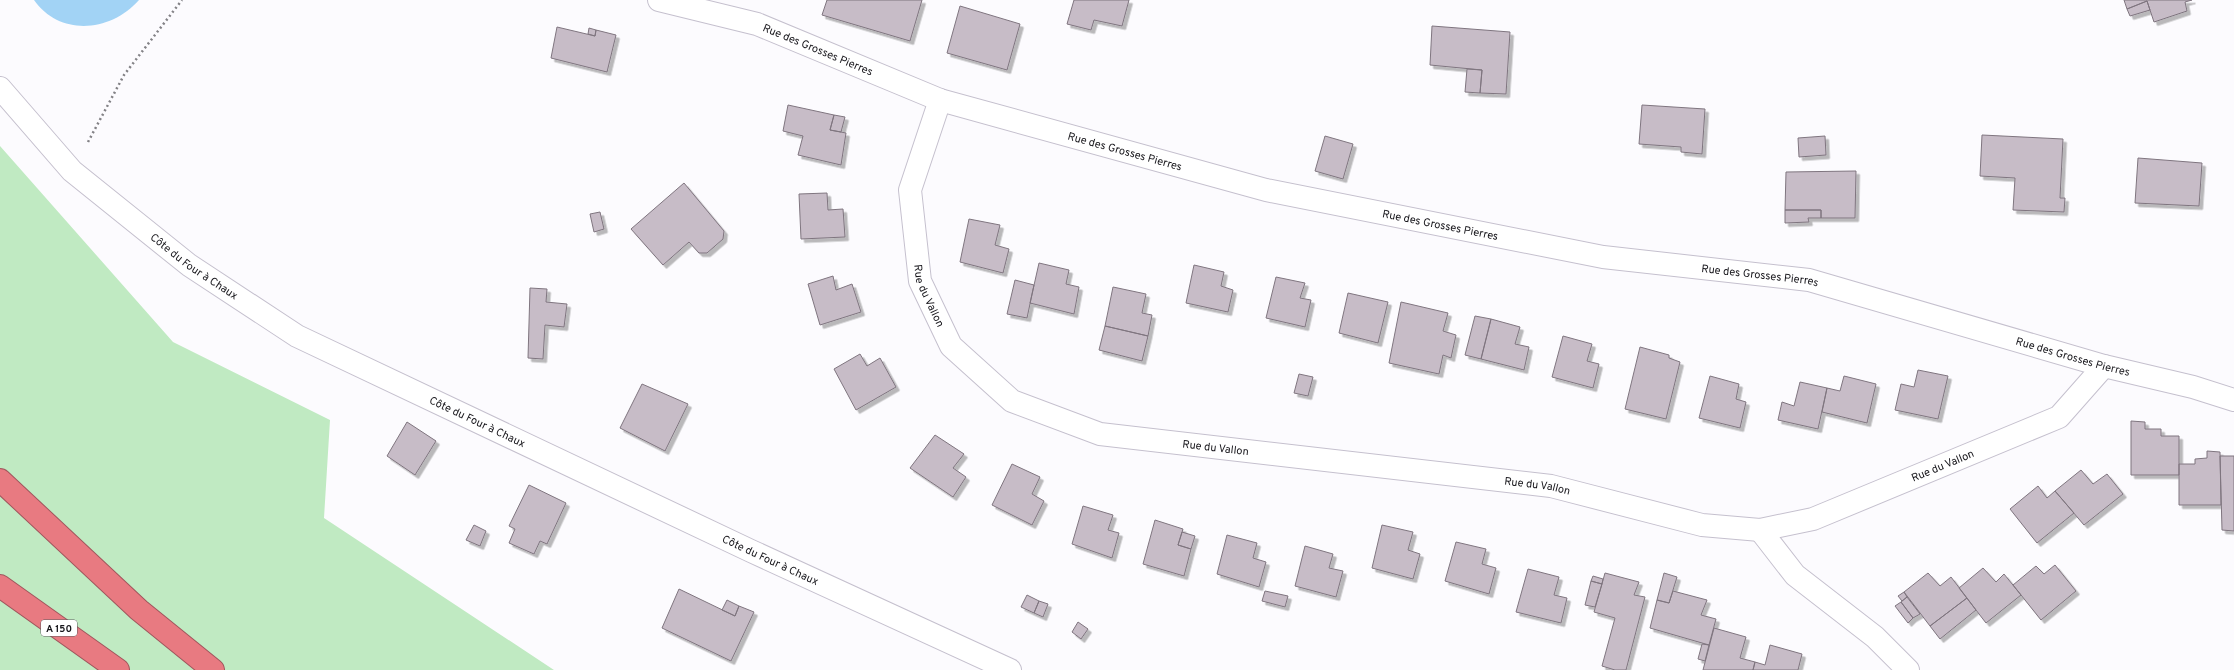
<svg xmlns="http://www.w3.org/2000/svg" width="2234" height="670" viewBox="0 0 2234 670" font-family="Overpass,sans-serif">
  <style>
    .green { fill: #c0eac2 }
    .water { fill: #a2d3f5 }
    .building { fill: #c7bcc7; stroke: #7f757f; filter: url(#shadow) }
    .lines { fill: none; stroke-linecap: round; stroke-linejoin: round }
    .street-casing { stroke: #c5c0ce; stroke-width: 24 }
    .secondary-casing { stroke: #c5c0ce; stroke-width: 24 }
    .highway-casing { stroke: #9f575d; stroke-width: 24 }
    .path { stroke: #828185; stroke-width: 2.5; stroke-dasharray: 2 3; stroke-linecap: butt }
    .street { stroke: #fff; stroke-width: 22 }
    .secondary { stroke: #fff; stroke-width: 22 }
    .highway { stroke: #e87a81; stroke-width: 22 }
    .labels { text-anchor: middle; stroke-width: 3; stroke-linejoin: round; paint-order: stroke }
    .shield { fill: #fff; stroke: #5d5c5f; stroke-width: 1 }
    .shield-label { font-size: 10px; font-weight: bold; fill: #17161b }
    .street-label { font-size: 11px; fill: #17161b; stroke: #fff }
  </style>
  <defs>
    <filter id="shadow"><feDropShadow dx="3.5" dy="3.5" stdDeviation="0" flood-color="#0004"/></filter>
  </defs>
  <rect width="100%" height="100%" fill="#fcfbfe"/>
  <path class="green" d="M0,146l173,196 157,78 -6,98 230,152h-554z"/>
  <path class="water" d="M34,0h105c-28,32 -79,37 -105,0z"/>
  <path class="building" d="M827,0h95l-12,41 -88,-26z
    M1074,0h55l-7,26 -28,-6 -3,10 -24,-6z
    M2124,0h68l-7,2 2,9 -33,11 -7,-21 -20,8z
    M2147,1l3,9 -20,6 -3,-7z
    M960,6l60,18 -13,46 -60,-17z
    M1432,26l78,6 -4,62 -26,-1 2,-23 -52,-5z
    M557,27l38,9 1,-6 20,5 -9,37 -56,-14z
    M589,28l7,2 -1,6 -7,-2z
    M1467,69l15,1 -2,23 -15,-1z
    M788,105l46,10 -4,15 16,3 -5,32 -43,-10 5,-19 -20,-5z
    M1642,105l63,4 -3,45 -21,-2v-5l-42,-3z
    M834,115l11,2 -4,15 -11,-2z
    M1982,135l81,4 -3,59h5l-1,14 -51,-2 2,-32 -35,-2z
    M1325,136l28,8 -10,35 -28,-8z
    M1825,136l1,19 -27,2 -1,-19z
    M2138,158l64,5 -3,43 -64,-3z
    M1856,171l-1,47h-34v-8h-36l1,-38z
    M684,183l40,48 -1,8 -16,14h-8l-10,-11 -26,23 -32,-36z
    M827,193l1,17 15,-1 2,28 -44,2 -2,-45z
    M1785,210h36v8h-13l1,4 -24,1z
    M600,212l4,17 -10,3 -4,-18z
    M969,219l31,6 -5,20 14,4 -6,24 -43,-11z
    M1039,263l30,7 -3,14 13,3 -5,27 -44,-11z
    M1194,265l30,7 -3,14 12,4 -5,22 -42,-9z
    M833,276l3,14 16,-6 9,28 -41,13 -12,-41z
    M1276,277l29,6 -5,15 11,2 -6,27 -39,-9z
    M1015,280l19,5 -7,33 -20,-4z
    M1113,287l33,7 -4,19 10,2 -4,21 -43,-10z
    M530,288l17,1 -1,13 21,2 -3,23 -19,-2 -2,34 -15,-1z
    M1348,293l40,9 -10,41 -39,-10z
    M1401,302l47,11 -5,18 13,4 -5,23 -8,-3 -4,19 -50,-11z
    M1475,316l16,3 -10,40 -16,-4z
    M1491,319l29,8 -5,17 14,3 -5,23 -43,-11z
    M1105,326l43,10 -6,25 -43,-11z
    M1563,336l29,8 -5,17 12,3 -6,24 -41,-11z
    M1640,347l29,8v3l11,4 -14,57 -41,-10z
    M860,354l7,12 13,-8 16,29 -40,23 -22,-41z
    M1918,370l30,6 -10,43 -43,-9 6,-26 13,3z
    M1299,374l14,3 -5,19 -14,-3z
    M1710,376l29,8 -3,15 10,3 -6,26 -41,-10z
    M1844,376l32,8 -9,39 -45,-11 5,-24 13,3z
    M1800,382l27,6 -9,41 -40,-9 4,-18 12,4z
    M642,384l46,20 -23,47 -45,-23z
    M2131,421l14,1v7h16v7h18v39h-48z
    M407,422l29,19 -21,34 -28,-19z
    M935,435l29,19 -11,14 13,9 -13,20 -43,-29z
    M2207,451l13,1 1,53h-42v-41h16v-5l12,-1z
    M2220,456h14v75l-12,-1z
    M1012,464l28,13 -8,17 12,7 -12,24 -40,-20z
    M2081,470l12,14 14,-10 16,20 -39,31 -29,-34z
    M529,485l37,18 -19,41 -7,-3 -6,13 -25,-11 6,-14 -6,-3z
    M2038,486l9,12 8,-7 19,22 -37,30 -27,-34z
    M1083,506l30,9 -5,15 11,3 -7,25 -40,-14z
    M1155,520l28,9 -5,16 13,4 -7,27 -41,-12z
    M474,525l12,6 -6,15 -14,-6z
    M1382,525l31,7 -5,18 12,4 -7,25 -41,-11z
    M1182,532l13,4 -4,13 -13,-4z
    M1227,535l30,8 -4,15 13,4 -7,25 -42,-13z
    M1456,542l30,7 -4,15 14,4 -7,26 -44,-13z
    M1305,546l28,8 -4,14 14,3 -7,26 -41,-11z
    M2055,565l21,26 -35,29 -28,-35 23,-19 8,8z
    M1983,568l13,14 8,-8 17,21 -35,28 -27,-35z
    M1528,569l31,8 -5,18 13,3 -6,25 -45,-11z
    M1605,573l34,9 -5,13 11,2 -19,73h-11l-13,-4 13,-48 -21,-6z
    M1664,573l13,4 -8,26 -12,-3z
    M1928,573l12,13 11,-9 16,21 -37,28 -26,-34z
    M1593,576l10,3 -1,5 -11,-3z
    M1591,581l11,3 -7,23 -10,-2z
    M679,589l56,27 4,-10 15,6 -23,49 -69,-33z
    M1265,591l23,5 -3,11 -23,-6z
    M1673,591l34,9 -6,15 15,4 -7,26 -59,-17 7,-28 12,3z
    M1904,592l3,5 -5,4 -4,-5z
    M1027,595l12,6 -5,12 -13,-6z
    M1907,597l13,17 -7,4 -12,-16z
    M1967,598l9,12 -36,29 -10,-13z
    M727,600l12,6 -4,10 -13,-6z
    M1039,601l9,3 -5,13 -9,-4z
    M1901,602l12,16 -5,5 -13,-17z
    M1078,622l10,7 -7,10 -9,-7z
    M1714,628l32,9 -6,21 15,4 -2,8h-50z
    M1702,644l7,1 -4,16 -7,-2z
    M1770,645l32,9 -4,16h-45l2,-8 10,3z"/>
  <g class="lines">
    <g class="street-casing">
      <g id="street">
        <path id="s1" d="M659,0l98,24 183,76 326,90 337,67 206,23 295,86 89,21 41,13"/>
        <path id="s2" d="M940,100l-30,90 10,91 31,65 61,55 88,33 451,52 151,39 58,5 53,-11 246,-102 45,-51"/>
        <path d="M1760,530l35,45 80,62 33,33"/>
      </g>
    </g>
    <g class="secondary-casing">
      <g id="secondary">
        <path id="s3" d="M0,88l72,83 117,94 108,71 454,215 259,119"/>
      </g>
    </g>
    <g class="highway-casing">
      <path id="highway" d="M0,480l139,130 74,60
        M0,586l118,84"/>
    </g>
    <path class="path" d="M88,142l36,-67 58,-75"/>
    <use href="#street" class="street"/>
    <use href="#secondary" class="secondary"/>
    <use href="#highway" class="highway"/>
  </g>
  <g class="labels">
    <rect class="shield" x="41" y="620" width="36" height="16" rx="3"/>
    <g class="shield-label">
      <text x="59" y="632">A 150</text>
    </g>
    <g class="street-label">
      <text dy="4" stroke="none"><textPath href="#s1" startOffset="167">Rue des Grosses Pierres</textPath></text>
      <text dy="4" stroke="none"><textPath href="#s1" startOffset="491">Rue des Grosses Pierres</textPath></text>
      <text dy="4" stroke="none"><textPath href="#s1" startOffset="815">Rue des Grosses Pierres</textPath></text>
      <text dy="4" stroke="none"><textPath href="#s3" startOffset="265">Côte du Four à Chaux</textPath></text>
      <text dy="4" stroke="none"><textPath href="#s1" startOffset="1139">Rue des Grosses Pierres</textPath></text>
      <text dy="4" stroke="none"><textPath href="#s2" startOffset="203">Rue du Vallon</textPath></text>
      <text dy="4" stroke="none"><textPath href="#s1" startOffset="1463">Rue des Grosses Pierres</textPath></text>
      <text dy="4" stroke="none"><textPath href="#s3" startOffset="589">Côte du Four à Chaux</textPath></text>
      <text dy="4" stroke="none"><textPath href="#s2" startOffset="551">Rue du Vallon</textPath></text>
      <text dy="4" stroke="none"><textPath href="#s2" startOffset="1297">Rue du Vallon</textPath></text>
      <text dy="4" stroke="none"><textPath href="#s2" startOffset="875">Rue du Vallon</textPath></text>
      <text dy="4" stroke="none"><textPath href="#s3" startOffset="913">Côte du Four à Chaux</textPath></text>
    </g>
  </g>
</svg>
